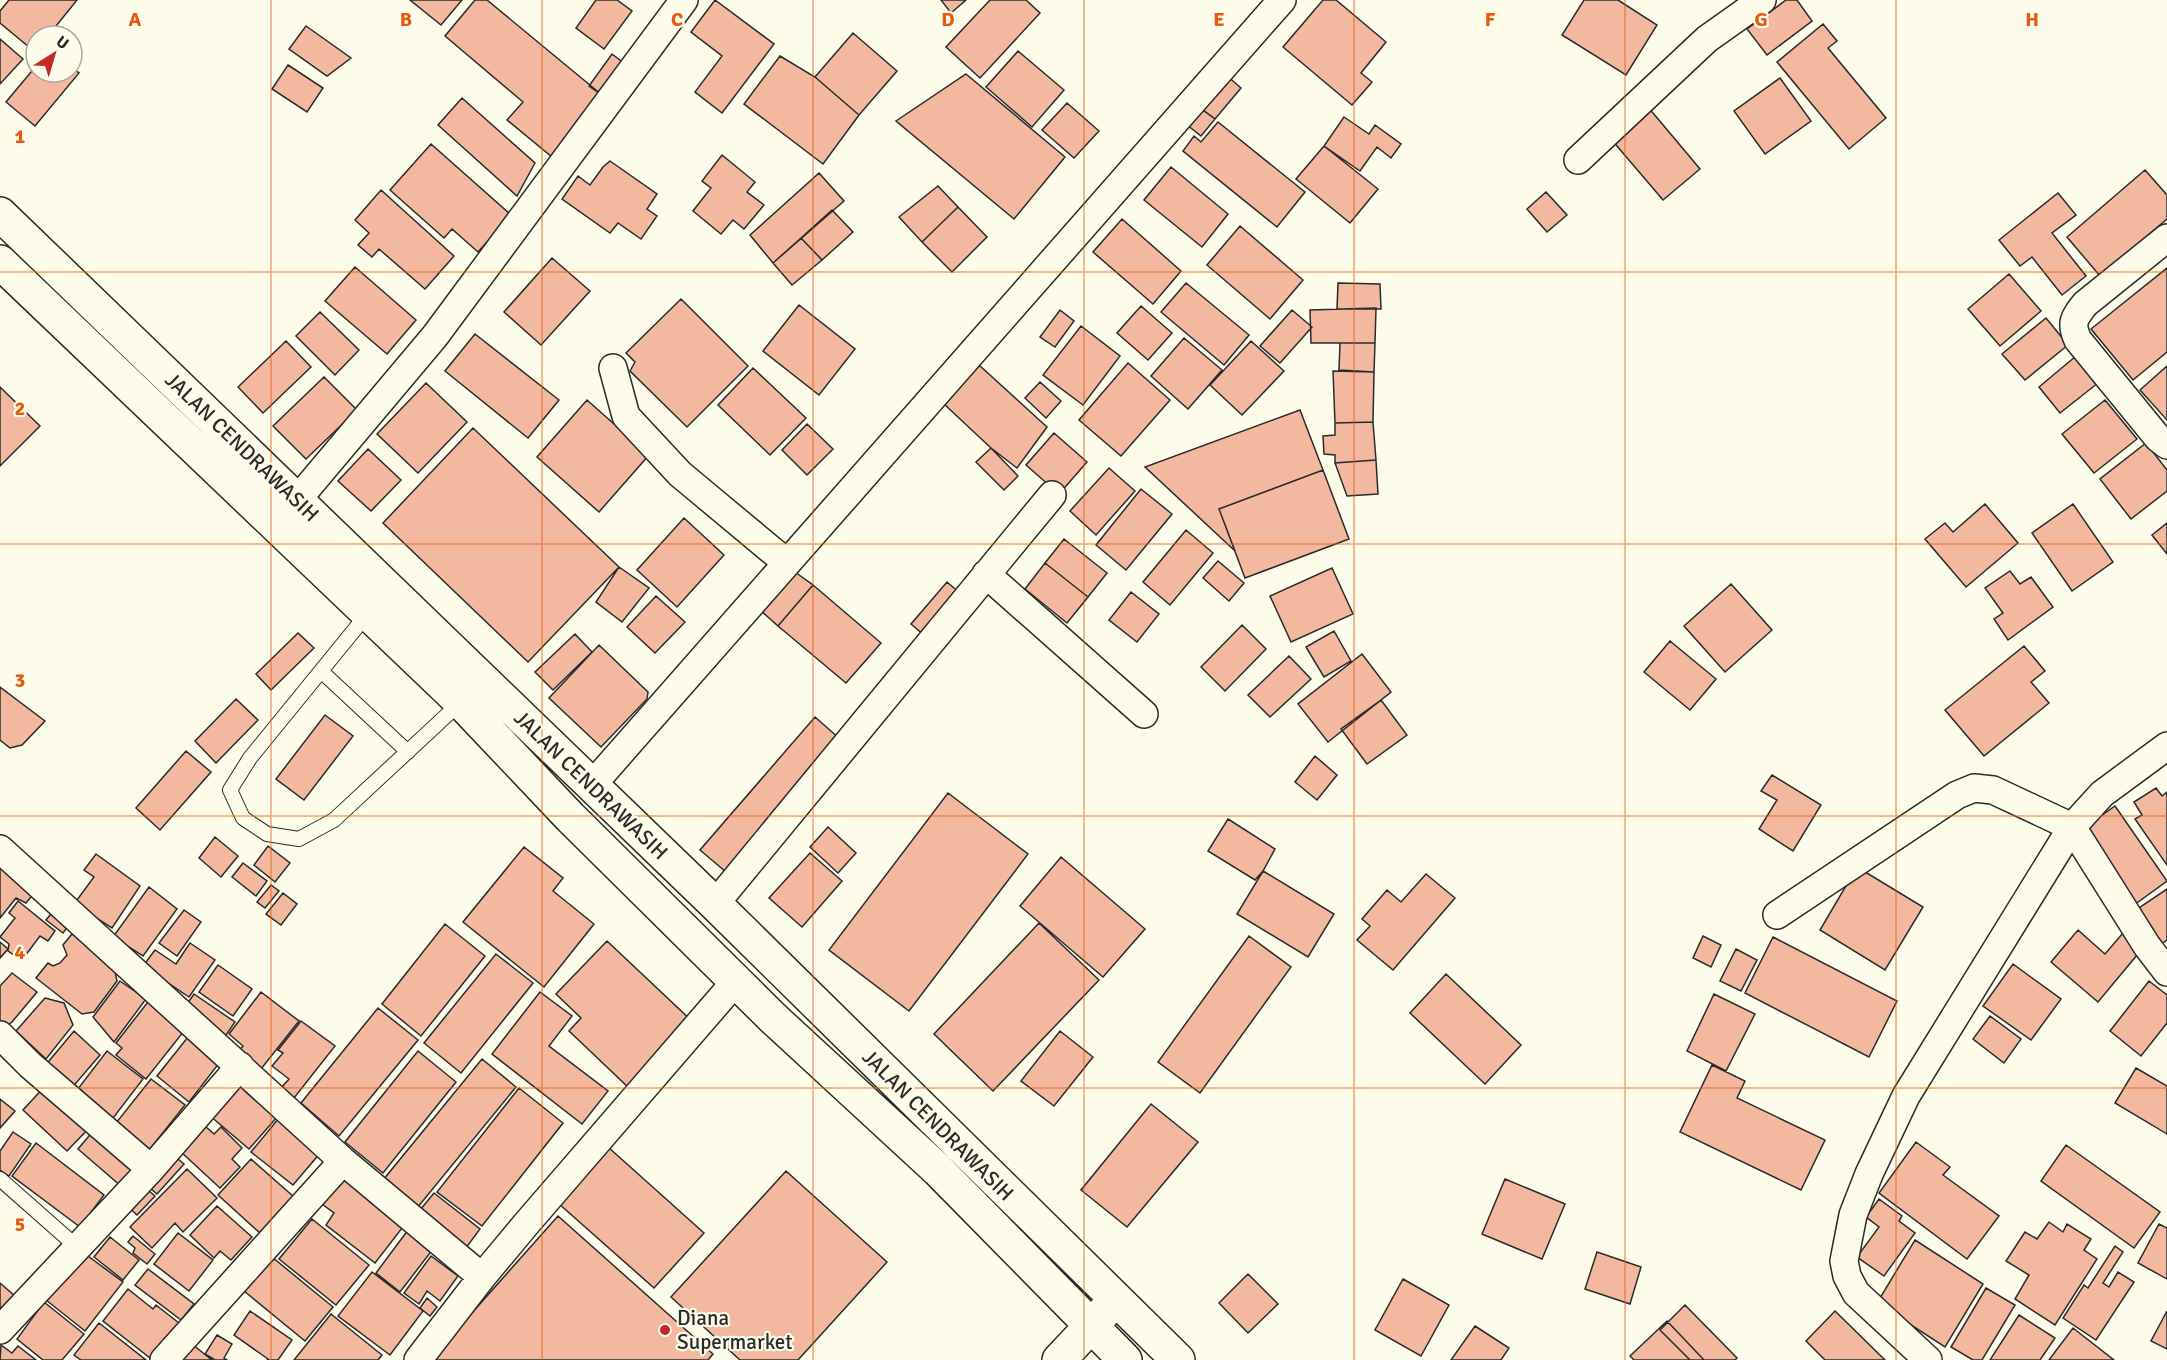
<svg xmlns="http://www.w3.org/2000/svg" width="2167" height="1360" viewBox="0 0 2167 1360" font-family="Signika,sans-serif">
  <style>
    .building { fill: #f2b8a0; stroke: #2b2b2b; stroke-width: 1.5 }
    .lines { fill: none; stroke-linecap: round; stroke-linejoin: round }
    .lane-casing { stroke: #2b2b2b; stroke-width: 16 }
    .street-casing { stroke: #2b2b2b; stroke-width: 30 }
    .secondary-casing { stroke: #2b2b2b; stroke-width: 36 }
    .lane { stroke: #fdfbea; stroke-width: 14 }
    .street { stroke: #fdfbea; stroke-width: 27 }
    .secondary { stroke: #fdfbea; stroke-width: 33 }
    .grid { fill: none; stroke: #e8590c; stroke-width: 1.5; stroke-opacity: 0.55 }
    .poi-dot { fill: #c62828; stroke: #fdfbea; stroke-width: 2 }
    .labels { text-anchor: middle; stroke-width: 4.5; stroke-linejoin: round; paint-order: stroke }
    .street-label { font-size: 21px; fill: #2b2b2b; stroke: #fdfbea }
    .poi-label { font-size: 21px; fill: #2b2b2b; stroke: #fdfbea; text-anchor: start }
    .grid-label { font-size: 20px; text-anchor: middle; font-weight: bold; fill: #e8590c; stroke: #fdfbea; stroke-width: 4.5; stroke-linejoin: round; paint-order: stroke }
  </style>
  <rect width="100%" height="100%" fill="#fdfbea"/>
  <path class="building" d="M9,0h68l-29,36h-12l-1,16 -35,-29v-12z
    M410,0h52l-21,25z
    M475,0h12l115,95 -50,62 -45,-37 16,-18 -78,-66z
    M596,0h21l15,11 -28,38 -28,-21z
    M715,0l59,44 -52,69 -27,-21 27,-36 -31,-24z
    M941,0h25l-15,13z
    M990,0h36l14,13 -60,65 -34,-31z
    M1323,0h13l50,42 -25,31 11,9 -20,23 -69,-58z
    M1584,0h34l39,25 -31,50 -64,-40z
    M1786,0h11l15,21 -45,34 -20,-26z
    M1823,24l14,17 -9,7 58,70 -37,31 -72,-87z
    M306,26l45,32 -24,18 -38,-27z
    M853,33l44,38 -38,44 -44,-38z
    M0,39l23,20 -23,25z
    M1018,51l46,39 -32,37 -46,-40z
    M612,54l13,10 -23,31 -13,-9z
    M780,56l35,21 44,38 -36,49 -79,-60z
    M288,65l35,23 -16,24 -35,-23z
    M36,66v6h36v-4l7,5 -44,53 -29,-24z
    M966,74l99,83 -51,62 -118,-98z
    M1225,74l16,14 -26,31 -16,-12z
    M1780,78l31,43 -46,33 -31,-43z
    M462,98l73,65 -18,33 -79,-71z
    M1067,103l32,28 -25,27 -32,-28z
    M1199,107l16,12 -14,17 -15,-12z
    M1648,107l52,62 -37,31 -52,-61z
    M1344,117l25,17 6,-9 26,19 -10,14 -14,-11 -17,24 -36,-25z
    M1218,122l87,70 -28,35 -94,-76 11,-15 7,6z
    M431,144l80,71 -33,37 -26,-23 -8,9 -54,-48z
    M1324,146l54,43 -28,34 -54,-44z
    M722,155l33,27 -8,10 17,13 -20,24 -11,-9 -12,14 -28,-23 18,-23 -9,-7z
    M610,161l47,33 -10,15 10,7 -16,23 -23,-16 -8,10 -48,-34 16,-23 12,9 13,-18z
    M1171,167l57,47 -26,33 -58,-47z
    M2145,170l22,25v24l-67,57 -33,-39z
    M819,173l25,28 -71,62 -23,-28z
    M938,186l20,21 -36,35 -23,-25z
    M381,190l73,66 -29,33 -46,-40 -7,8 -14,-12 11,-12 -14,-13z
    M1546,192l21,23 -20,17 -20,-23z
    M2058,193l18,22 -24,18 34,43 -24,19 -30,-38 -12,9 -21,-26z
    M958,207l29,30 -35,35 -30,-30z
    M832,210l21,22 -31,28 -21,-22z
    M1122,219l59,52 -28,33 -60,-52z
    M1240,226l63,54 -33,39 -63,-54z
    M801,238l21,22 -30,25 -19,-22z
    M552,258l38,33 -49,54 -37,-33z
    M355,267l61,53 -29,34 -62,-53z
    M2167,268v84l-34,28 -42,-51z
    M2009,274l32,37 -41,35 -32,-37z
    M1186,283l63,52 -25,30 -63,-53z
    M1338,283l42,1 1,25h-44z
    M681,299l67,67 -61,61 -57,-56 5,-9 -9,-9z
    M799,305l56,44 -36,46 -56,-44z
    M1141,306l31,27 -24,27 -31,-27z
    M1376,308l-1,35h-64l-1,-33z
    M1060,310l14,11 -19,26 -15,-10z
    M1292,310l20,17 -32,36 -20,-17z
    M320,312l39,38 -24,25 -39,-39z
    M2046,318l22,27 -43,35 -23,-26z
    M1081,326l39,30 -37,49 -40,-30z
    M475,334l84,66 -31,38 -83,-67z
    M1184,338l38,32 -34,39 -37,-33z
    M286,341l25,26 -48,46 -25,-26z
    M1251,341l33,30 -42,44 -32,-30z
    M1340,343h35l-1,29 -35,-2z
    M2076,356l22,27 -38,30 -21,-26z
    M1128,363l42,37 -49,56 -42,-36z
    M979,365l68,62 -30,41 -26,-20 -47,-44z
    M2167,366v54l-27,-30z
    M753,368l53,50 -36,37 -52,-50z
    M1333,371l41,1 -1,50 -38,1z
    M324,377l33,33 -51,49 -33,-33z
    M1040,382l21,19 -15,17 -21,-20z
    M426,383l41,39 -49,51 -41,-39z
    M0,387l40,39 -40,40z
    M587,400l62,55 -50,57 -62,-55z
    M2105,400l32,39 -43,34 -32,-39z
    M1300,410l23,60 -104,39 16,42 -90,-84z
    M1373,422l3,38 -41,3v-8l-11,-1 -1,-18 12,-1v-12z
    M807,424l26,25 -26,26 -25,-25z
    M473,428l146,139 -91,95 -145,-139z
    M1054,433l33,29 -28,32 -33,-29z
    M2146,443l21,27v21l-36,28 -31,-40z
    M991,448l27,28 -14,14 -28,-28z
    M368,449l33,31 -30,31 -33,-30z
    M1376,460l2,34 -31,2 -12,-33z
    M1109,468l26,23 -39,44 -26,-24z
    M1323,470l26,69 -104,39 -26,-69z
    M1141,489l31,25 -46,56 -30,-25z
    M1985,504l33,39 -52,44 -41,-48 20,-16 8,9z
    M2073,504l40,58 -41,29 -40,-58z
    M684,518l40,37 -47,52 -40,-37z
    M2167,523v31l-15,-19z
    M1186,530l27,23 -43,52 -27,-23z
    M1064,539l43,34 -19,24 -43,-34z
    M1218,561l26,22 -15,18 -26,-23z
    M1045,563l43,34 -21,26 -42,-34z
    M619,567l30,21 -27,34 -26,-20z
    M1332,568l21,46 -62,28 -21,-46z
    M2010,571l10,13 11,-7 22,30 -45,33 -14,-21 9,-6 -18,-25z
    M795,572l18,13 -35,41 -18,-16z
    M947,582l14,12 -36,42 -14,-12z
    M1731,584l41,46 -47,42 -41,-46z
    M813,585l68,58 -35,40 -68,-57z
    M1131,592l28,22 -22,28 -28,-22z
    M656,596l29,26 -30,31 -28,-26z
    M1242,625l24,24 -41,42 -24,-24z
    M1334,631l17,30 -27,16 -18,-30z
    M298,633l16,15 -43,42 -15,-16z
    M575,634l17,18 -39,38 -18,-18z
    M1670,641l46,38 -26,31 -46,-38z
    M599,645l49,47 -1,7 -46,48 -52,-49z
    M2024,646l21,25 -14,11 18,21 -65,53 -39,-46z
    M1362,654l29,38 -63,50 -30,-38z
    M1289,656l22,23 -41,38 -22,-22z
    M0,687l45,34 -23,24 -12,3 -10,-8z
    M236,699l22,21 -42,43 -21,-22z
    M1381,700l26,35 -40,29 -26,-35z
    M325,715l28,21 -49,64 -28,-21z
    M815,717l25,22 -114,133 -26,-22z
    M186,751l25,21 -51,58 -24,-22z
    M1315,756l22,19 -20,25 -22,-18z
    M1772,775l49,30 -28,46 -34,-22 18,-29 -16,-9z
    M2156,788l6,8 5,-4v73l-32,-46 7,-4 -8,-13z
    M948,793l80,61 -119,157 -80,-61z
    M2115,806l52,75 -33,24 -53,-75z
    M1228,819l47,30 -12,22 -8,9 -47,-29z
    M828,827l28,26 -18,20 -28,-26z
    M215,837l23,19 -17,21 -22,-19z
    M268,846l22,17 -15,19 -21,-17z
    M524,847l39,31 -10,13 41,33 -50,63 -81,-65z
    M810,853l32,28 -40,46 -33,-29z
    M96,854l44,32 -28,42 -38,-24 20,-27 -10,-7z
    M1061,857l84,72 -42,48 -83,-71z
    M243,863l24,18 -11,15 -24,-19z
    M0,864l35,28 -9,11 -10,-5 -16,20z
    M1857,867l66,40 -38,63 -65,-40z
    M1263,871l71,43 -26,43 -71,-43z
    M1426,874l29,24 -62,72 -36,-30 13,-14 -8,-7 25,-29 14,12z
    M271,885l8,6 -14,17 -8,-6z
    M149,887l28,22 -34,47 -30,-19z
    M2167,889v51l-7,5 -24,-35z
    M283,893l14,11 -16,21 -15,-11z
    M18,901l37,30 -7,10 -8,-5 -15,20 -11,-1 -6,-4 1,-7 -9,-7 15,-19 -6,-5z
    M55,909l16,13 -8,11 -17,-13z
    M184,910l17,12 -24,34 -18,-13z
    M1039,923l60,57 -106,111 -59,-57z
    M445,924l40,32 -64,80 -39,-32z
    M2078,930l27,24 18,-21 19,16 -44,53 -47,-40z
    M72,934l42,32 3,15 -23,31 -12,2 -46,-36 12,-15 5,3 7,-3 7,-8 -4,-10z
    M1249,936l42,31 -91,126 -42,-31z
    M1703,936l18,9 -10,22 -18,-9z
    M1773,937l124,64 -28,56 -124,-64z
    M607,941l87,82 -64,66 -61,-58 12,-13 -25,-24z
    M0,942l8,7 -8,9z
    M190,943l25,17 -26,37 -46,-31 12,-16 21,14z
    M1736,949l21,11 -16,31 -21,-10z
    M496,954l37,29 -72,90 -37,-30z
    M2013,964l48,35 -30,41 -48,-34z
    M218,965l34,24 -19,27 -34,-24z
    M12,973l25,19 -25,30 -7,5 -5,-5v-36z
    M1446,974l75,71 -36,39 -75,-71z
    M120,981l26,18 -32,43 -21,-25z
    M2149,981l18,14v28l-26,33 -31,-25z
    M261,992l38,29 -38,48 -23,-17 5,-6 -14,-12z
    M540,992l32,24 -23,30 59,45 -26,33 -90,-70z
    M194,994l41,28 -11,16 -41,-28z
    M1714,994l41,20 -29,57 -39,-20z
    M45,998l19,5 9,22 -27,34 -30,-28z
    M151,998l37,28 -42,53 -30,-24 6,-7 -6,-5z
    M378,1008l40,32 -79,96 -38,-33z
    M1990,1016l31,23 -17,24 -31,-24z
    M301,1021l34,25 -41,52 -13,-10 8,-9 -17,-13 11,-13 -5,-3z
    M74,1031l26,24 -30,35 -26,-23z
    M1060,1031l33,26 -39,49 -33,-25z
    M188,1037l32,25 -31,40 -32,-26z
    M107,1051l36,28 -33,43 -36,-28z
    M418,1051l38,31 -73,91 -38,-31z
    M482,1059l34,28 -103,126 -34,-28z
    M1712,1065l33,16 -8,17 88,42 -24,50 -121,-58z
    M2136,1068l31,18v48l-52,-31z
    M151,1079l34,26 -39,49 -34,-26z
    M239,1081l39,35 -29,33 -40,-34z
    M46,1085l45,41 -24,25 -44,-41z
    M519,1088l44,35 -81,103 -45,-34z
    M0,1099l15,12 -15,17z
    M1151,1104l47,38 -71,85 -46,-37z
    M279,1118l42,34 -28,33 -42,-33z
    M205,1126l9,8 7,-7 21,21 -10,11 8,8 -20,21 -40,-37z
    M94,1130l44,39 -16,18 -44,-38z
    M13,1132l18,12 -22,32 -9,-6v-19z
    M1916,1142l34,25 -7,8 56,41 -32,43 -88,-66z
    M36,1143l68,52 -24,32 -68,-51z
    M2066,1145l94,67 -26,36 -93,-67z
    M608,1147l96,86 -50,55 -96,-85z
    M171,1153l13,11 -27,30 -13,-11z
    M251,1159l43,38 -33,37 -43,-39z
    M187,1169l30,29 -34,34 -8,-9 -23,25 -22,-21z
    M786,1171l101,91 -89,98h-58l-69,-63z
    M341,1173l65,50 -31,40 -49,-38 8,-12 -16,-12z
    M1505,1179l60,25 -23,55 -60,-25z
    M142,1185l13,11 -18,19 -12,-11z
    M434,1193l46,36 -17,23 -47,-37z
    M1879,1199l23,17 -3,5 16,12 -31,43 -27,-19 22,-30 -13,-10z
    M217,1206l35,31 -21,23 -11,-9 -6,7 -24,-23z
    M558,1216l155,138 -5,6h-278z
    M312,1219l57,46 -33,40 -57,-46z
    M2049,1222l14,10 4,-8 24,15 -7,11 13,9 -42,66 -40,-26 14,-24 -23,-14 19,-29 12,7z
    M2159,1224l8,4v51l-29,-16z
    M408,1230l25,19 -33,43 -24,-19z
    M178,1233l35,27 -24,31 -35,-27z
    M133,1236l22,18 -8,10 -14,-11 2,-5 -7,-6z
    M110,1237l29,23 -16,20 -29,-23z
    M1915,1240l68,44 -38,63 -68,-44z
    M2115,1246l8,6 -20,31 6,4 9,-15 16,10 -38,58 -33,-22 21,-33 4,3z
    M1597,1252l44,15 -11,37 -45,-15z
    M84,1253l39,29 -38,49 -39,-31z
    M431,1256l27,20 -18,25 -13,-10 -8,13 -15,-11z
    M272,1257l61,50 -28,34 -61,-50z
    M148,1269l46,35 -13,16 -46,-35z
    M372,1272l51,39 -33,44 -52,-39z
    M1248,1274l30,30 -30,29 -29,-30z
    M1403,1279l46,26 -28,51 -46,-26z
    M0,1283l15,13 -15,16z
    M1986,1288l29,17 -33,55h-9l-22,-13z
    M128,1289l25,20 3,-4 23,18 -29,35 -47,-37z
    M427,1298l10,9 -7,9 -10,-8z
    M44,1302l40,32 -22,26h-19l-26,-21z
    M1685,1305l52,53 -2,2h-45l-30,-30z
    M250,1311l42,29 -14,20h-11l1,-1 -34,-24z
    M1835,1311l50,49h-60l-19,-19z
    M2167,1311v38l-16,-8z
    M331,1314l51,41 -4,5h-84z
    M2019,1315l36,23 -15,22h-50z
    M1667,1321l37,39h-70l-4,-4z
    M99,1323l47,37h-65l-7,-5z
    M1475,1326l34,22 -8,12h-50z
    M2073,1328l41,32h-65z
    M217,1335l15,9 -8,14 3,2h-12l-10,-6z
    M1,1345l11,8 6,-7 18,14h-36z
    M193,1345l19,15h-31z"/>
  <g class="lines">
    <g class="lane-casing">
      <path id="lane" d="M369,612l-119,146 -20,32 13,28 24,16 32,5 35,-19 127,-118
        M321,671l87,81
        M0,1179l77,68"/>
    </g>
    <g class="street-casing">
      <path id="street" d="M1578,160l129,-121 55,-39
        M2167,238l-82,66c-11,14 -15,19 -7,36l80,98 9,7
        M613,368l13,48 54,58 107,89
        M297,500l138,-164 249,-336
        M986,574l158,140
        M592,785l690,-785
        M0,849l343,312 139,116
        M715,904l337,-409
        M1777,915l180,-120 17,-7 19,2 79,37 75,119 20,26
        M0,1035l30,30 121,104
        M0,1330l151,-161 89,-103
        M164,1360l179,-199
        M418,1360l64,-83 45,-54 209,-242
        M1928,1360l-72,-67 -9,-17 -3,-15 9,-46 16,-41 37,-78 166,-269 30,-33 65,-48"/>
    </g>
    <g class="secondary-casing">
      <path id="secondary" d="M0,214l715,690 463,456
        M0,262l461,440 109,115 203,201 165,152 187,190
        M1059,1360l46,-49"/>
    </g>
    <use href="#lane" class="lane"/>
    <use href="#street" class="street"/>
    <use href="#secondary" class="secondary"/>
  </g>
  <path class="grid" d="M271,0v1360M542,0v1360M813,0v1360M1084,0v1360M1354,0v1360M1625,0v1360M1896,0v1360M0,272h2167M0,544h2167M0,816h2167M0,1088h2167"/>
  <circle class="poi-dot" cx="665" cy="1330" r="6"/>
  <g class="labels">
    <g class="street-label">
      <text transform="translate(242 447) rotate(44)" y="7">JALAN CENDRAWASIH</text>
      <text transform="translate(591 785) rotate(44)" y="7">JALAN CENDRAWASIH</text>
      <text transform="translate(938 1125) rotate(45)" y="7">JALAN CENDRAWASIH</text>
    </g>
    <g class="poi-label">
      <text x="677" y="1325">Diana<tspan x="677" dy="24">Supermarket</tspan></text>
    </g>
  </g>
  <g class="grid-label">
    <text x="135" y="26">A</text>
    <text x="406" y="26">B</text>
    <text x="677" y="26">C</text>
    <text x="948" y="26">D</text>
    <text x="1219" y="26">E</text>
    <text x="1490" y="26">F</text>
    <text x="1761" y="26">G</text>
    <text x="2032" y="26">H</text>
    <text x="20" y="143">1</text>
    <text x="20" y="415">2</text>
    <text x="20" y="687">3</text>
    <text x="20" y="959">4</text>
    <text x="20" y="1231">5</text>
  </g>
  <g transform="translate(54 54) rotate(37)"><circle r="28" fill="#fdfbea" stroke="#a9a89e" stroke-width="1.5"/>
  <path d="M0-4.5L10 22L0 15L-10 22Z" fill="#c62828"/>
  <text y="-9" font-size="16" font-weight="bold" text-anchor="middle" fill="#2b2b2b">U</text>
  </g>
</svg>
